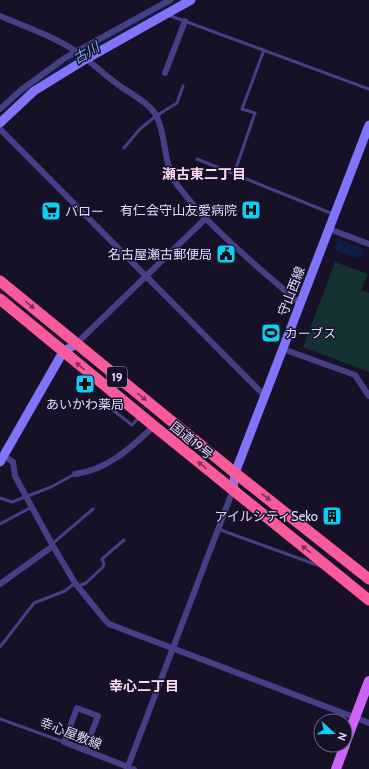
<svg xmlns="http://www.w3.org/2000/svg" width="369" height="769" viewBox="0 0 369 769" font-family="Cabin,'Noto Sans JP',sans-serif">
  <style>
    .green { fill: #143132 }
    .water { fill: #0c1d46 }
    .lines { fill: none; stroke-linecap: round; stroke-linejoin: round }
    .stream { stroke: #0c1d46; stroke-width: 2.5 }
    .lane { stroke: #463e86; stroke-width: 3 }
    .street { stroke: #463e86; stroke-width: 6 }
    .secondary { stroke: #8174fb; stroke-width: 9 }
    .primary { stroke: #cd64fa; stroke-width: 10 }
    .highway { stroke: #fa599a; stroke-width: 11 }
    .oneway { fill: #7d315b }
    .labels { text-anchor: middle; stroke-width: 3; stroke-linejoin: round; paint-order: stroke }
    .shield { fill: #171128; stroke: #a49ebe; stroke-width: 1 }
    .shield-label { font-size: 12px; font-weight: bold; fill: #e0dafe }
    .poi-label { font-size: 13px; fill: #e0dafe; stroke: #171128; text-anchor: end }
    .street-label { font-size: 13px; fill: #e0dafe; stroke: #171128 }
    .water-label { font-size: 14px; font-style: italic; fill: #6baefa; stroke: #171128 }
    .neighbourhood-label { font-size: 14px; font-weight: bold; fill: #fedbef; stroke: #171128 }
  </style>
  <rect width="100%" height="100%" fill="#171128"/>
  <path class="green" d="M335,262l33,12 -7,16 8,3v79l-66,-25z"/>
  <path class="water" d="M338,239l26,10 -4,10 -26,-9z"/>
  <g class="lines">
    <path class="stream" d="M18,96c50,-37 106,-66 160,-96"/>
    <path class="lane" d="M168,15l201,74
      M124,148l16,-19 16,-13 21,-13 6,-17
      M197,159l136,55
      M234,174l21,-61 -13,-4 22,-59
      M122,402l-8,9 18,14 7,-8
      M0,498l12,4 39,-15 24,-13
      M0,524l32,-17
      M218,529l102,37
      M52,544l41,-35
      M78,586l8,-3 17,-16 1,-3 -2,-5 22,-19
      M0,647l34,-44 31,-12 10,-8
      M0,719l64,23"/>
    <path class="street" d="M0,16c26,11 53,20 77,36 15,10 28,24 43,34 11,8 31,18 37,31 10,22 6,49 21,69 33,44 81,81 122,118
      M165,73l20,-52
      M0,109l21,-19 44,-32 105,-58
      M0,129l265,267
      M329,229l40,15
      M76,344l130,-126
      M283,349l72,26 14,21
      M4,456l9,6 2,14 38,70 22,37 30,37 4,4 260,99
      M75,474c32,-4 56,-26 79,-48
      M0,584l53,-38
      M85,750l13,-34 -21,-8 -13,34 64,25 6,2
      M127,769l106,-279"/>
    <path class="secondary" d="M0,123l34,-32 52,-32 105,-59
      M0,462l63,-110 13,-8
      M233,490l2,-17 134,-348"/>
    <path class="primary" d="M345,744l24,-63
      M336,769l9,-24"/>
    <path class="highway" d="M0,281l235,192 134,106
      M0,299l154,127 215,174"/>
  </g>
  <defs><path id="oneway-solid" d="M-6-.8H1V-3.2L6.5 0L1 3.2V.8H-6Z"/></defs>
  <g class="oneway">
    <use href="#oneway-solid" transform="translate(30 305) rotate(40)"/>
    <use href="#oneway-solid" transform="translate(80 366) rotate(-141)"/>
    <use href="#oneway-solid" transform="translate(142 397) rotate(39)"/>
    <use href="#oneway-solid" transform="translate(202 465) rotate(-141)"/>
    <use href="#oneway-solid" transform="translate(266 497) rotate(38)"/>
    <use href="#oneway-solid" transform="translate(306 549) rotate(-141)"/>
  </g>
  <defs>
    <g id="hospital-square" transform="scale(1)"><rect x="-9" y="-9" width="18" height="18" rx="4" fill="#0ccff7" stroke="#171128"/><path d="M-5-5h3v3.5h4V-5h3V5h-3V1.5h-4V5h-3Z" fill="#111"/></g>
    <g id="supermarket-square" transform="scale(1)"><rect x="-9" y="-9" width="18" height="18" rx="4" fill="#0ccff7" stroke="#171128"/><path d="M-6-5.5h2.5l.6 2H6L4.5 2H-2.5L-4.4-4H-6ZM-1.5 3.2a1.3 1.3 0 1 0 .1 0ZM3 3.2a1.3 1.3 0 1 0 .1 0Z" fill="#111"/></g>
    <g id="civic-square" transform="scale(1)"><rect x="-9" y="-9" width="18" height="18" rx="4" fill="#0ccff7" stroke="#171128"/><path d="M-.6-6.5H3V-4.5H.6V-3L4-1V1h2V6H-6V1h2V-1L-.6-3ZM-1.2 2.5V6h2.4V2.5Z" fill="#111"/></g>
    <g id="stadium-square" transform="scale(1)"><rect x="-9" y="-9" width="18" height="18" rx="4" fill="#0ccff7" stroke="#171128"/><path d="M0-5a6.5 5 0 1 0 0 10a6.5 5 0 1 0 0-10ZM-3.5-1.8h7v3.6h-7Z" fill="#111"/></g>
    <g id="pharmacy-square" transform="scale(1)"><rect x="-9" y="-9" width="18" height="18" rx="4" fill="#0ccff7" stroke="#171128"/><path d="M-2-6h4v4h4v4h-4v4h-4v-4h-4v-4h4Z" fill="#111"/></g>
    <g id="building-square" transform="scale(1)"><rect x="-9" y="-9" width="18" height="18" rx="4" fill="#0ccff7" stroke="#171128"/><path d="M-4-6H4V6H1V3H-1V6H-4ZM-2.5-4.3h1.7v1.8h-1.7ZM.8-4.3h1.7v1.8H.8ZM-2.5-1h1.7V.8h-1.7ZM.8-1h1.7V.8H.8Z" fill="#111"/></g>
  </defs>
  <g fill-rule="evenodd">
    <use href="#hospital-square" x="251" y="210"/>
    <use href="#supermarket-square" x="51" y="211"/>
    <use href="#civic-square" x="226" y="254"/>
    <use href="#stadium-square" x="271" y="333"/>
    <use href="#pharmacy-square" x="85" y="384"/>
    <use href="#building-square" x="332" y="516"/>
  </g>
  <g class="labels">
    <rect class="shield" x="107" y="367" width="20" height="20" rx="3"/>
    <g class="shield-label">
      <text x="117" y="381">19</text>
    </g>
    <g class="poi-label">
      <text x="237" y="215">有仁会守山友愛病院</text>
      <text x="65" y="216" text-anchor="start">バロー</text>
      <text x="212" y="259">名古屋瀬古郵便局</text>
      <text x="285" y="338" text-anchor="start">カーブス</text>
      <text x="85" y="409" text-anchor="middle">あいかわ薬局</text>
      <text x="318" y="521">アイルシティSeko</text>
    </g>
    <g class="street-label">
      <text transform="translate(291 291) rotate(-69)" y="5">守山西線</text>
      <text transform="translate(192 440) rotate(39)" y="5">国道19号</text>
      <text transform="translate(71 733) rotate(21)" y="5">幸心屋敷線</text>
    </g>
    <g class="water-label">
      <text transform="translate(86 53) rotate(-30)" y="5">古川</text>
    </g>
    <g class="neighbourhood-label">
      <text x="204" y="179">瀬古東二丁目</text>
      <text x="144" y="691">幸心二丁目</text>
    </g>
  </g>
  <g transform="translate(333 733) rotate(111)"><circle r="19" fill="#171128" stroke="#67617e"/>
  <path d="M0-3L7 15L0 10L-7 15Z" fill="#0ccff7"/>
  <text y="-6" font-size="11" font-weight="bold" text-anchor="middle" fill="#e0dafe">N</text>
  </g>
</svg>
